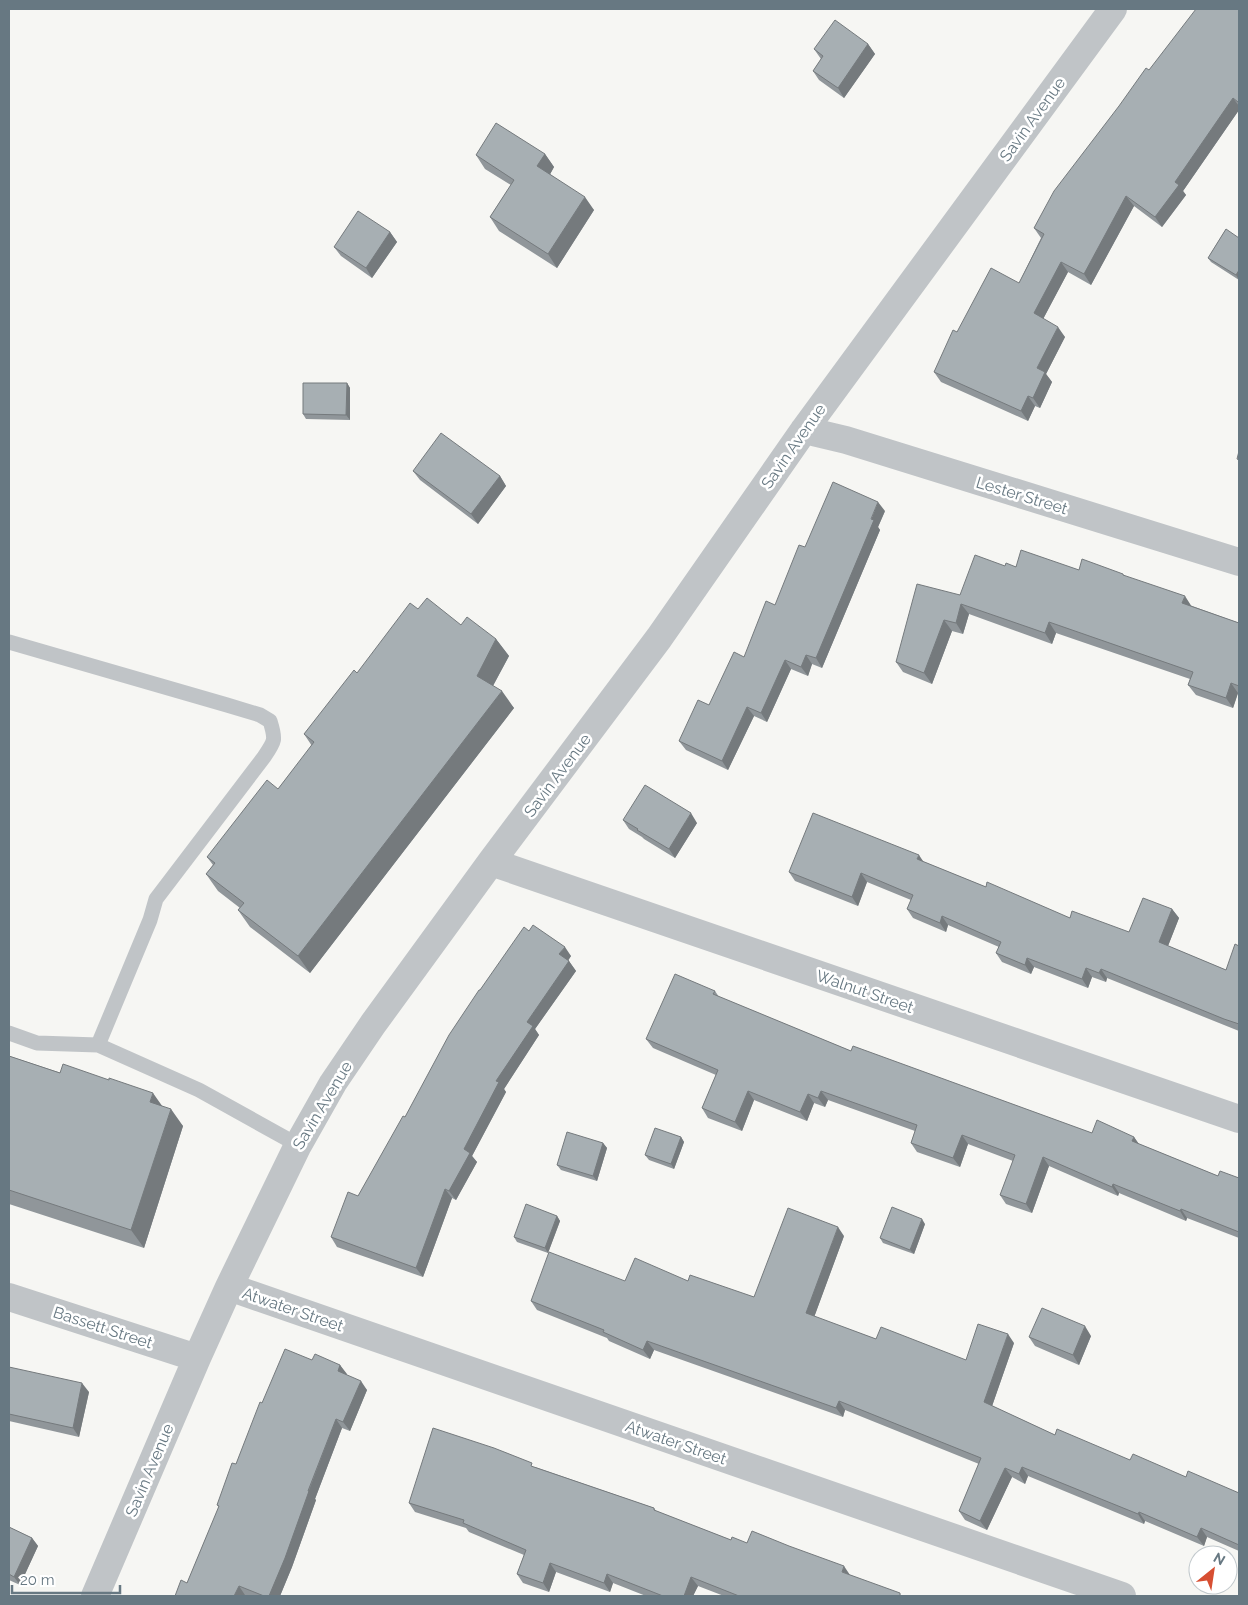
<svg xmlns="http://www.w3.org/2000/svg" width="1248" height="1605" viewBox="0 0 1248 1605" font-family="Raleway,sans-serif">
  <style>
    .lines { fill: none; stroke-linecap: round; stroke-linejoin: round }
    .service { stroke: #c0c4c7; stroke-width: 15 }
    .minor { stroke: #c0c4c7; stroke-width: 28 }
    .wall { fill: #90969a }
    .shaded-wall { fill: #757a7d }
    .building { fill: #a7afb3; stroke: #757a7d }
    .labels { text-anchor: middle; stroke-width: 5; stroke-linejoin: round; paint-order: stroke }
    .street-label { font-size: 16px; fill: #677882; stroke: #fff }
  </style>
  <rect width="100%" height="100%" fill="#f6f6f3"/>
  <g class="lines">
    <path class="service" d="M9,642l218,63 33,10 10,6c6,19 5,20 -6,36l-108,142 -6,21 -52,125 101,45 99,55
      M9,1033l28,10 61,2"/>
    <path class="minor" d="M804,430l42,10 393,122
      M491,862l748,257
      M229,1287l893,309
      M9,1297l188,61
      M95,1596l102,-238 32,-71 69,-142 35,-62 40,-59 118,-162 168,-224 145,-208 309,-421"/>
  </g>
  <path class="wall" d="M1239,9v101l-56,81 3,4 -24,32 -28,-21 -43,79 -23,-13 -25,47 22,18 -19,37 6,8 -12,26 -5,-2 -7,15 -87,-39 -7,-10 23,-40 62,-49 22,-45 -7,-10 115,-158z
    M868,44l7,10 -31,44 -25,-18 -6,-9 8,-12 -7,-10z
    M545,154l9,13 -4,7 44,36 -37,58 -58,-37 -9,-14 21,-32 -26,-16 -9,-14z
    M1226,229l13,51 -28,-18 -3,-4z
    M390,232l7,10 -25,36 -31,-22 -7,-9z
    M347,383l3,5v32l-44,-1 -3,-5z
    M413,471l87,5 6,10 -28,38 -58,-44z
    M885,511l-7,16 2,3 -58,138 -10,-4 -4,12 -17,-7 -24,53 -13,-6 -26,54 -42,-20 -7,-9 30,-36 35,-48 31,-52z
    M1005,566l74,4 44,4 1,2 68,30 47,17v71l-1,-1 -5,15 -37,-13 -8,-10 2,-6 -134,-46 -4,11 -83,-30 -6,20 -11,-3 -20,53 -29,-12 -7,-10 64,-67z
    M418,609l78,30 13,17 -16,30 21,22 -204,265 -60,-46 -12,-17 2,-2 -22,-17 -12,-17 7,-9 -6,-8 71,-68 34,-43 -8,-12 53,-61z
    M623,820l74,3 -22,35 -31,-19 -2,-2 -13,-8z
    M924,862l62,25 84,31 59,14 43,-23 7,9 -11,28 58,24 13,-24v85l-132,-53 -1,4 -14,-5 -4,11 -54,-21 -3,7 -29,-12 -6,-9 3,-6 -51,-22 -2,7 -33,-14 -6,-9 4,-9 -44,-18 -9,24 -63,-25 -6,-9z
    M529,931l42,25 -3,4 8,11 -41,58 4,6 -35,54 2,3 -34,64 5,6 -21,38 -4,-2 -29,79 -86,-30 -6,-10 27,-41 47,-79 75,-127z
    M715,991l4,6 132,54 241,82 42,4 5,7 79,32 21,2v60l-52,-20 -1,3 -67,-28 -1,3 -69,-30 -17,47 -26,-9 -6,-9 13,-34 -45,-17 -8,23 -43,-15 -6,-9 4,-12 -87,-31 -3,7 -11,-4 -7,18 -53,-21 -12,31 -34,-13 -6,-10 14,-33 -63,-27 -7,-9z
    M9,1056l153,50 21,20 -39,122 -135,-44z
    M681,1137l3,5 -10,27 -25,-9 -4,-5z
    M603,1143l4,5 -10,33 -36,-11 -4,-5z
    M557,1216l3,5 -12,32 -31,-11 -3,-5z
    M925,1224l-11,30 -31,-11 -3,-5z
    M844,1236l-30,81 62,22 90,21 48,-17 -22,63 63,29 75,25 109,33v58l-32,-14 -3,9 -59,-25 -1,3 -116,-48 -3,8 -13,-7 -25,53 -22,-10 -6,-9 20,-47 -134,-54 -2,7 -189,-67 -4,9 -41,-18 -2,-3 -70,-28 -6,-9 94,-20h63l66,16z
    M1091,1336l-12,29 -44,-19 -6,-9z
    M312,1360l28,5 6,9 21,16 -17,41 -8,-3 -27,71 1,1 -24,67 -12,29h-32l-3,-1 -1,1h-69l12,-13 32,-76 -2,-2 19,-41 26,-61z
    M9,1367l80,25 -10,45 -70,-16z
    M535,1467l119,41 2,3 75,29 16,3 103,32 52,21h-178l-26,-10 -5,10h-47l-33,-13 -3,9 -54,-20 -7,20 -26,-9 -6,-9 7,-19 -55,-23 -3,-4 -51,-16 -6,-9z
    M9,1527l23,11 6,8 -18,39 -11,-5z"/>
  <path class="shaded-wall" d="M868,44l7,10 -31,44 -6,-10z
    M1233,98l6,8v4l-56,81 3,4 -24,32 -7,-10 20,-35z
    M545,154l9,13 -7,13 -10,-14z
    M1126,196l8,10 -43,79 -7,-11z
    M585,197l9,13 -37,58 -9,-14z
    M390,232l7,10 -25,36 -6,-10z
    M1061,262l7,10 -27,51 -7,-10z
    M1239,270v10l-3,-5z
    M1058,327l7,10 -19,37 6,8 -12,26 -7,-10 4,-30z
    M347,383l3,5v32l-4,-5z
    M1028,396l7,10 -7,15 -7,-10z
    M500,476l6,10 -28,38 -7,-10z
    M878,502l7,9 -7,16 2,3 -58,138 -6,-10z
    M1185,596l7,11 -10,-4z
    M961,604l8,10 -6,20 -7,-11z
    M944,620l8,11 -20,53 -8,-11z
    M1049,622l7,11 -4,11 -7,-11z
    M496,639l13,17 -20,37 -12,-17z
    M806,655l6,9 -4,12 -7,-9z
    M785,660l6,9 -24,53 -6,-9z
    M1231,683l7,10 -5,15 -7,-10z
    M502,691l12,17 -204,265 -12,-17z
    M747,707l7,9 -26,54 -6,-9z
    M691,813l6,10 -22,35 -6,-9z
    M919,855l6,9 -8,-5z
    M861,873l6,9 -9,24 -6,-9z
    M1172,909l7,9 -13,33 -7,-9z
    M942,916l6,9 -2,7 -6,-9z
    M565,947l6,9 -5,8 -7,-10z
    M1027,958l7,9 -3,7 -6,-9z
    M569,961l7,10 -41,58 4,6 -35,54 2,3 -34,64 5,6 -21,38 -7,-9 15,-42 32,-68 31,-59z
    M1086,968l6,9 -4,11 -6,-9z
    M1101,969l6,9 -1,4 -7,-9z
    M748,1091l6,9 -12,31 -7,-9z
    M821,1091l7,9 -3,7 -7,-9z
    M153,1093l12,17 -15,-8z
    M808,1094l6,9 -7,18 -7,-9z
    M171,1109l12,17 -39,122 -13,-18z
    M962,1135l6,9 -8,23 -7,-9z
    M681,1137l3,5 -10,27 -3,-5z
    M1134,1137l6,9 -8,-5z
    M603,1143l4,5 -10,33 -4,-5z
    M1043,1157l6,9 -17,47 -6,-9z
    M1113,1184l6,9 -1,3 -6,-9z
    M445,1189l7,9 -29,79 -7,-9z
    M1181,1209l6,9 -1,3 -6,-10z
    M557,1216l3,5 -12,32 -3,-5z
    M922,1219l3,5 -11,30 -4,-4z
    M838,1227l6,9 -32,87 -6,-10z
    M1085,1326l6,10 -12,29 -6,-10z
    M1008,1334l6,9 -24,69 -6,-10z
    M647,1341l7,9 -4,9 -7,-9z
    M340,1365l7,9 -3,6 -6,-9z
    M361,1381l6,9 -17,41 -7,-9z
    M82,1383l7,9 -10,45 -6,-9z
    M839,1401l6,9 -2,7 -7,-9z
    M336,1419l6,9 -27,71 1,1 -24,67 -12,29h-11z
    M1022,1467l6,9 -3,8 -6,-10z
    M1005,1468l7,9 -25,53 -7,-9z
    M1139,1512l6,9 -1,3 -6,-10z
    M1201,1528l6,9 -3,9 -7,-9z
    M32,1538l6,8 -18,39 -6,-8z
    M550,1563l6,9 -7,20 -6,-9z
    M844,1566l6,9 -8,-3z
    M607,1574l6,9 -3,9 -6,-9z
    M691,1577l7,9 -5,10h-9z
    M239,1586l6,9 -1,1h-10z"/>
  <path class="building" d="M1196,9h43v91l-1,2 -5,-4 -58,84 4,3 -24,32 -29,-21 -42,78 -23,-12 -27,51 24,14 -21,41 8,4 -12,26 -5,-2 -7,15 -87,-39 19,-42 4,2 34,-64 28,15 25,-49 -10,-6 20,-37 65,-85 27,-38 3,2z
    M835,20l33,24 -30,44 -25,-17 10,-15 -9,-7z
    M496,123l49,31 -8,12 48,31 -37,57 -58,-37 24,-37 -38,-25z
    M358,211l32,21 -24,36 -32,-21z
    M1226,229l13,9v32l-3,5 -28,-17z
    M303,383h44l-1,32 -43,-1z
    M441,433l59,43 -29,38 -58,-43z
    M1239,451v9l-2,-1z
    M833,482l45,20 -7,17 3,1 -58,138 -10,-3 -5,12 -16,-7 -24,53 -14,-6 -25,54 -43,-20 19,-41 11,5 25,-53 10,5 22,-56 9,4 24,-60 6,2z
    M1021,550l58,20 3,-11 41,15v1l62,21 -3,7 57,20v63l-8,-3 -5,15 -38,-13 5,-13 -144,-50 -4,11 -84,-29 -5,19 -12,-3 -20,53 -28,-11 21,-78 43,11 15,-40 30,11 1,-3 10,4z
    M427,598l34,27 6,-8 29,22 -19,37 25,15 -204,265 -60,-46 6,-7 -38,-29 9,-11 -8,-6 60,-77 11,9 36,-47 -10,-8 50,-64 3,3 53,-70 8,6z
    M645,785l46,28 -22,36 -32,-19 1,-1 -15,-9z
    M813,813l106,42 -2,4 69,28 1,-5 83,36 2,-7 57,21 14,-34 29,11 -13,33 67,28 9,-26 4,2v78l-15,-5 -123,-50 -2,4 -13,-5 -4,11 -55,-21 -2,7 -29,-12 5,-11 -59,-26 -2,7 -33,-14 6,-14 -52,-22 -9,24 -63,-25z
    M533,925l32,22 -6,7 10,7 -42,61 6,4 -37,55 3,1 -35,67 6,4 -21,38 -4,-2 -29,79 -85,-31 17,-45 10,4 45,-80 2,1 44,-82 30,-45h1l44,-63 5,4z
    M675,974l40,17 -2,3 138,57 2,-5 239,87 5,-13 37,17 -2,4 86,35 2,-5 19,7v54l-58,-23 -1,2 -67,-27 -1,3 -69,-30 -17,47 -26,-9 15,-40 -53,-20 -9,23 -42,-15 6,-18 -96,-34 -3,7 -10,-4 -8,18 -52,-21 -13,31 -33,-14 16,-38 -72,-31z
    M9,1056l51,17 3,-9 46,16v-2l44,15 -3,9 21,7 -40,121 -122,-40z
    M655,1128l26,9 -10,27 -26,-9z
    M567,1132l36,11 -10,33 -36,-11z
    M526,1204l31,12 -12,32 -31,-11z
    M892,1207l30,12 -12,31 -30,-12z
    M788,1208l50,19 -32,86 70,26 5,-12 85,33 12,-36 30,10 -24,68 71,33 2,-6 73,31 3,-6 53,23 2,-6 51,22v52l-38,-17 -4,9 -58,-25 -1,2 -116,-47 -3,7 -14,-6 -25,53 -21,-10 22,-53 -142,-57 -3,7 -189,-67 -4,9 -40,-18 1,-2 -73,-29 18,-49 76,29 10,-23 53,23 2,-6 64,22z
    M1042,1308l43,18 -12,29 -44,-18z
    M285,1349l27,11 3,-6 25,11 -2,6 23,10 -18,41 -7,-3 -28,72h1l-24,67 -16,38h-5l-25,-10 -5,10h-59l6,-16 6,3 32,-77 -2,-1 15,-42 4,1 24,-62 2,1z
    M9,1367l73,16 -9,45 -64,-14z
    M433,1428l61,20 38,15 -1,3 123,42v2l77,30 1,-3 15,6 5,-12 37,15 55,20 -2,6 58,21v2l2,1h-163l-48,-19 -7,19h-21l-56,-22 -3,9 -54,-20 -7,20 -26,-9 9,-24 -63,-27 1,-3 -55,-17z
    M9,1527l23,11 -18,39 -5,-3z"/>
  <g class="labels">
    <g class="street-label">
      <text transform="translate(1032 119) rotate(-54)" y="6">Savin Avenue</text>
      <text transform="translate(793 446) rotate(-55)" y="6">Savin Avenue</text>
      <text transform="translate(1022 495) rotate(17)" y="6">Lester Street</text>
      <text transform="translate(557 775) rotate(-53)" y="6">Savin Avenue</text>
      <text transform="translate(865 991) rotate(19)" y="6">Walnut Street</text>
      <text transform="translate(322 1105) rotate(-59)" y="6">Savin Avenue</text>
      <text transform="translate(293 1309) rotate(19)" y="6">Atwater Street</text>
      <text transform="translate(103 1327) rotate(18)" y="6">Bassett Street</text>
      <text transform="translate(676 1442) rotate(19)" y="6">Atwater Street</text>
      <text transform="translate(149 1470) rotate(-67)" y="6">Savin Avenue</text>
    </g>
  </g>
  <rect width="1248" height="1605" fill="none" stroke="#677882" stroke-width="20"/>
  <g transform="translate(1213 1570) rotate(30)"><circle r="24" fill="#ffffff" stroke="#c2c9cd"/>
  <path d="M0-4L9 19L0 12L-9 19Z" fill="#d74f32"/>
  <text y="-8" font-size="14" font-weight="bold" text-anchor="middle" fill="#677882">N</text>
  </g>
  <path d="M12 1585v8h108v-8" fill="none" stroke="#677882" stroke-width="2.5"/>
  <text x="20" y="1585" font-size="15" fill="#677882" stroke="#ffffff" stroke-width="4" paint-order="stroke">20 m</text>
</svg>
